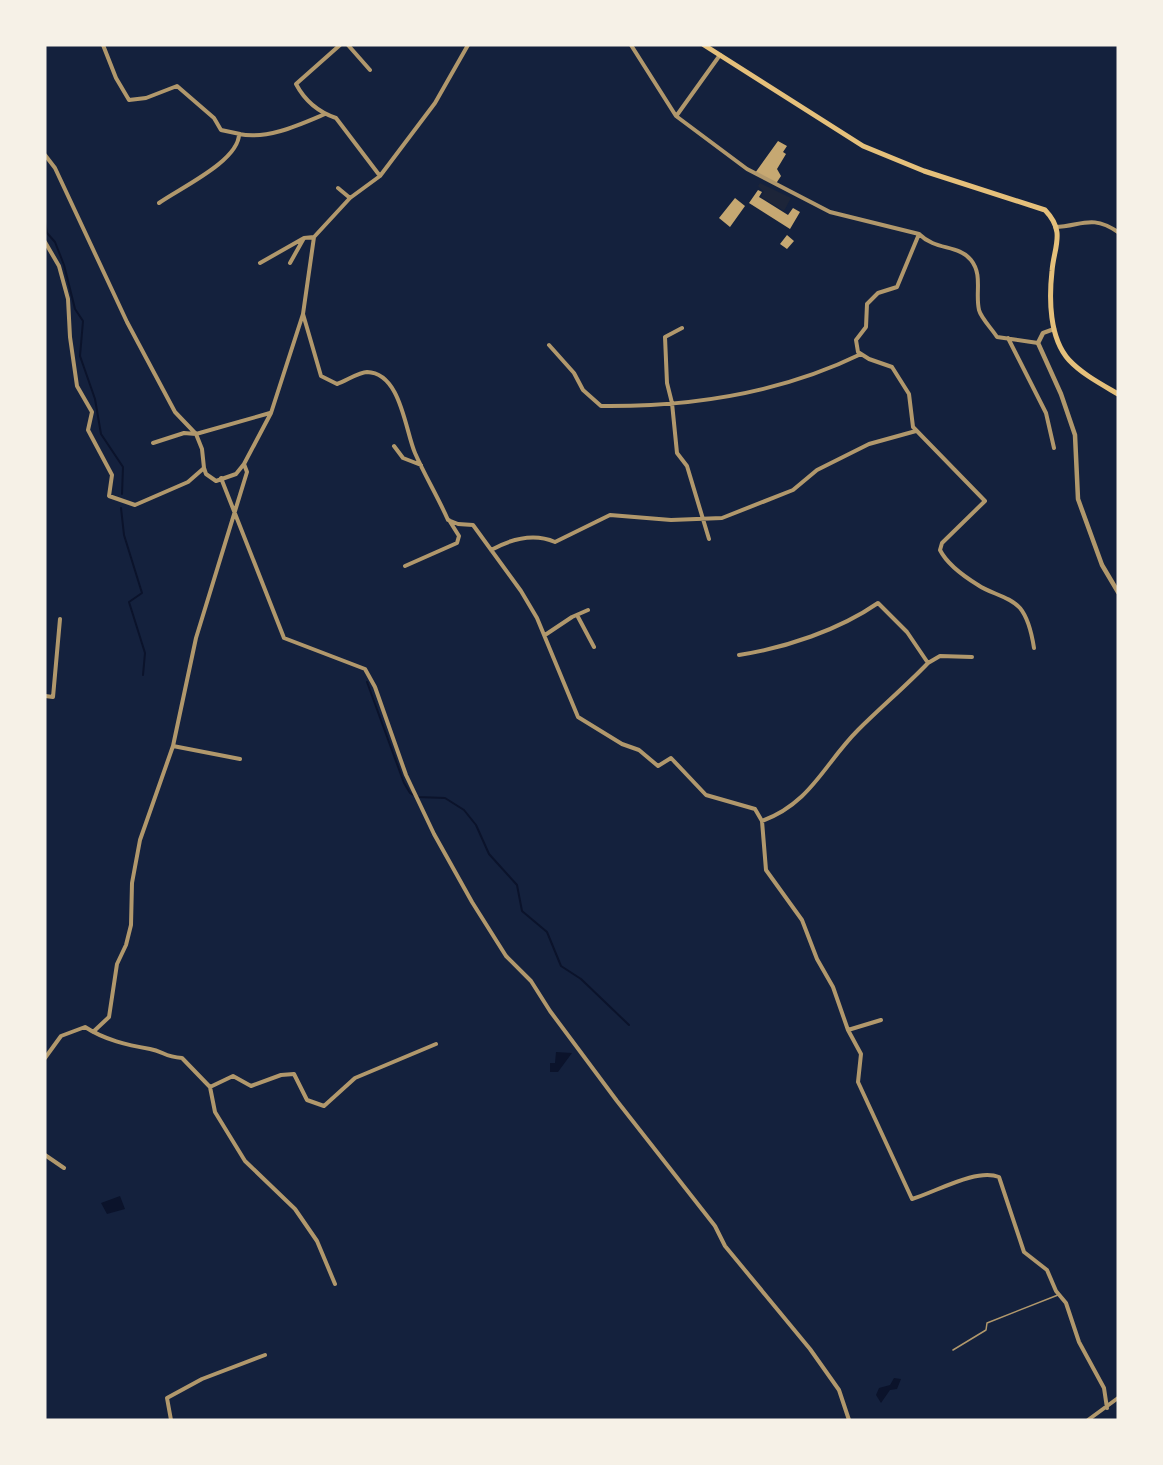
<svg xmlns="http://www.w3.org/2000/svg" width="1163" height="1465" viewBox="0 0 1163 1465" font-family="Overpass,sans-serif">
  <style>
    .green { fill: #1d2539 }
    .water { fill: #0b132b }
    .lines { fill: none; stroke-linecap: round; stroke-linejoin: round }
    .stream { stroke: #0b132b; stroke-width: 2 }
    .building { fill: #c6a872 }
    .service { stroke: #b1986c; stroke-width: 1.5 }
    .minor { stroke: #b1986c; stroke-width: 4 }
    .tertiary { stroke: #b1986c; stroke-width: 4.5 }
    .secondary { stroke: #e5c07b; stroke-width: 5 }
  </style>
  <rect width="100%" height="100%" fill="#14213d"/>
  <path class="green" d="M760,183l31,15 -7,13 -23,-14 3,-5 -6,-6z"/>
  <path class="water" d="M556,1052l16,1 -14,19h-8v-9h5z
    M120,1196l5,13 -18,5 -6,-11z
    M894,1378l7,1 -4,10 -7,1 -9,13 -5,-8 3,-7 11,-3z"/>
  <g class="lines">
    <path class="stream" d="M45,205v6
      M45,222l2,11 8,9 9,23 11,44 8,12 -3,35 15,43 6,35 22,33 -1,27
      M121,508l3,27 18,58 -13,9 16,51 -2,22
      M367,682l37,101 6,10 7,4 28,1 19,12 12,15 13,29 28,31 5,26 25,21 14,34 20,13 48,46"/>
  </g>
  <path class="building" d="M778,141l9,5 -4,6 3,2 -9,15 4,7 -6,9 -20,-12z
    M758,190l4,2 -3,5 29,18 5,-7 7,4 -10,17 -41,-26z
    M735,198l10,8 -15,21 -11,-9z
    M787,235l7,6 -7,8 -7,-5z"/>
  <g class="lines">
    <path class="service" d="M953,1350l33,-20 1,-7 71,-28"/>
    <path class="minor" d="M103,45l13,33 13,22 17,-2 31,-12 37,32 7,12 19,4
      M340,45l-44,39c9,17 22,28 40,34l44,58
      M348,45l22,25
      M631,45l45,71 71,53 83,43 89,22
      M677,115l43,-60
      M45,155l10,13 72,154 48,90 21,22 -12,-1 -31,10
      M338,188l12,10
      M159,203c21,-15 80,-42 80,-69 28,6 60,-9 86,-20
      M1055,227c27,-1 36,-13 63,5
      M919,234l-22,53 -19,6 -11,11 -1,23 -10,13 2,12 11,7 23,8 17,27 4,33 72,74 -43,42 -2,7c7,14 25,27 38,35 13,9 31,11 42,23 9,11 12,27 14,40
      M919,234c17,17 39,10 52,26 12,15 4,33 8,50 2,8 13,19 18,27l41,6
      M45,242l14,24 9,33 2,38 7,49 15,26 -4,18 24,45 -3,21 26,9 53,-23 16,-14 -2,-19 -6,-15 74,-21
      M260,263l44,-25 10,-1
      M290,263l14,-25
      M303,314l18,62 16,8c9,-3 22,-12 30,-12 34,1 38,58 48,81 10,23 23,44 33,67l10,4 15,1 48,66 16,27 41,99 44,27 17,6 19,16 13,-8 35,37 49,14 7,12 4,49 36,50 15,39 16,28 15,43 13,24 -3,28 54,117c24,-7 64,-31 87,-22l25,75 23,18 9,21 10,12 13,39 25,46 3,20
      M682,328l-17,9 2,46 5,20 5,50 10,13 22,73
      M1008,338l38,75 8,35
      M549,345l25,28 9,17 18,16c89,1 180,-13 260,-52
      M394,446l9,12 18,7
      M204,468l2,6 10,7 20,-7 8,-10
      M221,478l63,160 81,31 10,18 31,88 28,59 38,68 34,54 25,25 19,30 67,90 98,125 10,20 85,103 29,41 10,30
      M491,550c20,-11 43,-17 64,-8l55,-27 61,5 51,-2 71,-28 24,-20 52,-26 47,-13
      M405,566l52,-23 2,-7 -10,-16
      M577,615l17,32
      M545,635l27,-18 16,-7
      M739,655c46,-7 100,-25 139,-52l29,29 21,31 12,-7 32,1
      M45,696l8,1 7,-78
      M173,746l67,13
      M762,821c49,-18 62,-57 96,-91 23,-23 48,-44 70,-67
      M848,1030l33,-10
      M93,1032l16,-15 8,-53 9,-19 5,-20 1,-42 8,-43 33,-94 23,-108 51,-166 -3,-8 27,-51 32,-99 11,-77 36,-39 30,-22 55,-73 33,-58
      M45,1058l16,-22 24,-9c20,13 42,18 65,22 13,2 14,8 32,9l28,29 5,25 30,49 50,48 22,32 18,43
      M210,1087l23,-11 18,10 30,-11 13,-1 13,26 17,6 31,-28 81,-34
      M45,1155l19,13
      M171,1420l-4,-22 35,-19 63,-24
      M1088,1420l30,-22"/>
    <path class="tertiary" d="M1054,329l-11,4 -5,10 23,51 14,41 3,64 24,66 16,27"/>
    <path class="secondary" d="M704,45l159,101 61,25 121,39c21,22 9,36 7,61 -3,27 -3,67 17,89 13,14 32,24 49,34"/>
  </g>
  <rect width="1163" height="1465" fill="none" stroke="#f6f1e7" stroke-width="93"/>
</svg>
